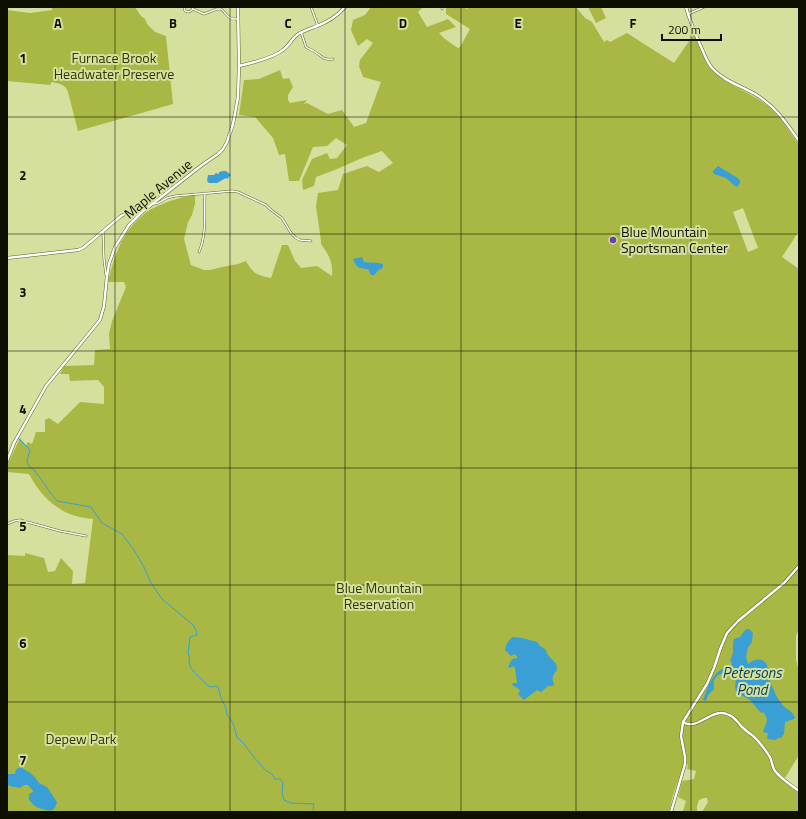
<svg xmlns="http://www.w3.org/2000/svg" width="806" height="819" viewBox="0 0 806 819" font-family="'Titillium Web',sans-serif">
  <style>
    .green { fill: #a9b844; fill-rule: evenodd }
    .water { fill: #399fd5 }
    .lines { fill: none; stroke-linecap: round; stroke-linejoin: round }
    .stream { stroke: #399fd5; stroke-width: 1 }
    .street-casing { stroke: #5a6222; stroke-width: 2.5 }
    .secondary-casing { stroke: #5a6222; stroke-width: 3.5 }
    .street { stroke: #fff; stroke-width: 1.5 }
    .secondary { stroke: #fff; stroke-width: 2.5 }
    .grid { fill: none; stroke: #0d1000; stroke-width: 1; stroke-opacity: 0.55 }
    .poi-dot { fill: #6a3db5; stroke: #d5e09e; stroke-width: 1.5 }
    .labels { text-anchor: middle; stroke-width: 4; stroke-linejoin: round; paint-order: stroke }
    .park-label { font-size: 14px; fill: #323801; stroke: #d5e09e }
    .street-label { font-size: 14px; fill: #0d1000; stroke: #d5e09e }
    .poi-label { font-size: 14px; fill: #0d1000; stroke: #d5e09e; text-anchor: start }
    .water-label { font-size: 15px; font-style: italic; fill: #013d59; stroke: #d5e09e }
    .grid-label { font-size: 13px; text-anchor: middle; font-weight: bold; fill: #0d1000; stroke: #d5e09e; stroke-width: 4; stroke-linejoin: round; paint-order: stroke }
  </style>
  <rect width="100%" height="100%" fill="#d5e09e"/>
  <path class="green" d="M52,7h83l6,9 4,3 2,5 8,8 11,4 7,68 -95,27 -10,-39c-3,-8 -8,-8 -16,-10l-2,3 -43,-4v-71l23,3 22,-3z
    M371,7h52l-5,5 9,15 21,-8 8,8 -17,6 6,6 13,9 2,-1 10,-18 -24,-15v-7h19l1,2 5,-2h105l9,11 7,4 12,20 3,-2 3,2 17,-9 47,30 20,-29 9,22 5,10 6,7 10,7 34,19 11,8 11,11 19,27v86l-17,26 17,12v360l-3,7v23l3,14v82l-14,23 -8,-7 -2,2 24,20v19h-97l6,-10 -1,-4h-3l-5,2 -2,6v6h-11l-3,-1 3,-10 -8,-4 4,-16 12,-2 2,-8 -9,-2 1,-5h-4l-11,31 -4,17h-662v-257l18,1v-3l19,5 4,14 7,-1 6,-13 12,13 -1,13 13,-1 8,-64c-31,-2 -50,-19 -64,-45l-22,-2v-6l13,-28 6,7 2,-3 4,2 4,-12h9v-12l4,-2 9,6 22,-22 24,2v-17l-6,-7 -28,1 -1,-7h-9l4,-8 30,-1 1,-15 15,-1 -1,-15 3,-13 14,-34 -2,-5h-16c6,-26 14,-50 35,-67 6,-6 15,-9 22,-12 11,-4 18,-6 30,-8v9l-3,11 -4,7 -4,17 7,26 13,5h6l12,-3 16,-3 8,-3c1,3 8,12 11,13 4,2 10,3 14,4l11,-33h6l7,16 6,7 16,-2 15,10c1,-14 -3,-21 -11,-32v-3l-5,-35 2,-13 20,-3 5,-16 24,-8 12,6 14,-9 -11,-12 -20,7 -25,11 -21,8 -2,9 -11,4 -1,-10 10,-21 15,-6 3,6 7,-1 10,-13 -11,-7 -9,8 -14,1 -14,34h-10l-4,-27 -6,1 -6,-17 -18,-21 -16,-2 5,-35 15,-1 21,-9 3,9 6,-1 4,9 -5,8v5l2,3 17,-3 -3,4 3,-1 21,11 14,-4 12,17 12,-4 15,-41 -18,-5 -4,-11 1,-6 13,-17 -6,-4 -9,7 -7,-16 2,-10 12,-5zM743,208l15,40 -10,4 -15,-40z
    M588,7h13l5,11 -10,5z"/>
  <path class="water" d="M718,166l18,11 4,3v3l-3,4 -2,-1 -9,-8 -12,-4 -1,-1v-2z
    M223,171h3l5,4 -4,4 -1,-1 -9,5h-8l-2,-2 1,-6h6l2,-2 3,1v-2z
    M362,257l2,5c6,1 13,0 19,2v2l-1,3 -4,1 -1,2 -3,3h-3l-3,-6c-10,-1 -11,-1 -15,-10z
    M746,629h3l4,4 -1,8 -1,3 -3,3 -2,10 2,7c5,-4 11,-7 17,-2 4,3 2,12 4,17 4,9 7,18 13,25 4,6 9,5 13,13l-1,2 -9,3 -1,12 -3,4h-3l-2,2 -9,-1 1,-5 -1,-1 -4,-1c3,-10 7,-11 0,-20l-2,1 -11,-13 -9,-5h-2l-2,-1 -2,-7 1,-9 -3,-6c-4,-1 -6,0 -10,1 -9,3 -10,7 -9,16l-6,6 -2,6 -3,-1c5,-13 10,-31 26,-33l2,-2 1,-3 -2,-1 3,-8v-9l1,-5 6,-2z
    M513,637l9,1 15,4 3,4 5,3c1,1 2,5 3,6 5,7 9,6 9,15 -4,4 -6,9 -3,14l-1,2h-5l-7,6 -4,-2 -13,10 -6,-6 2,-3 -1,-2 -7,-4 1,-2h4l-2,-15 -2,-2 -3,2 -2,-1 4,-8 5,-1v-2l-3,-2 -3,2 -6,-6c0,-4 4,-11 8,-13z
    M18,768h4l8,5 4,3 5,7 8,4 10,15c-2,7 -4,10 -11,8 -9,-2 -11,-3 -17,-10v-6l4,-2v-1l-5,-6h-4l-4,3 -10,-2 -3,-2v-10h8l1,-4z"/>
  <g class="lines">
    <path class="stream" d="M18,438l12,12 -3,11 1,4 7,6 15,21 7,9 34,6 11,16 20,11 12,16 10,17 7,16 11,16 31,26 3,5 1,5 -7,2 -2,16 2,5 -1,1c-1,12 12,18 19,27l5,1 2,-1 3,1 3,11 5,10 1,7 6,8 4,14 8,8 8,11 12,14 7,4 3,5h5l3,4 -1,10 2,7 7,3 23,1 -1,6 2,2"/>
    <g class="street-casing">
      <path id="street" d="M184,7l1,4 4,1 3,-2 1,-3
        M311,7l7,19
        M442,7v2
        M193,9l11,5 13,-5h4c7,6 7,11 17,10
        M688,14l16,-7
        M301,32l5,15c3,2 6,3 9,5 9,5 6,8 18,7
        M154,204l4,-1 9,-5 8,-2 35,-3 22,-2 6,1 28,13 5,5 11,8 9,15 5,5 4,2 11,1
        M103,231l1,28 2,16
        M199,252c8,-18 5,-40 6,-59
        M7,524l7,-3 6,-1 40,11 26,5"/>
    </g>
    <g class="secondary-casing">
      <path id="secondary" d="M686,7c4,15 9,26 15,40 4,8 6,16 12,22 11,12 28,17 42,25 21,13 30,27 44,47
        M239,66c13,-3 34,-8 44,-16 7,-5 9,-13 17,-17 6,-3 12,-5 17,-7 11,-4 21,-11 28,-19
        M7,258l71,-8 5,-2 38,-32 4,-2 23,-8
        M7,461l7,-18 32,-57 54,-66 4,-14 3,-30 2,-12 6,-17 9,-14 5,-8 13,-13 60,-47 16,-11 5,-5 4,-7 6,-18 5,-27 1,-31 -1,-59
        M683,722c15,10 28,-16 46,-7 6,2 9,8 13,12 3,3 7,6 10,8 6,5 14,16 18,22 2,4 2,10 5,14 6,8 16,14 24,20
        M671,812l14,-48v-7l-4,-21 2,-14 24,-38 7,-16 7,-21 6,-14 11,-12 46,-38 15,-17"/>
    </g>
    <use href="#street" class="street"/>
    <use href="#secondary" class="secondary"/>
  </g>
  <path class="grid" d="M115,7v805M230,7v805M345,7v805M461,7v805M576,7v805M691,7v805M7,117h792M7,234h792M7,351h792M7,468h792M7,585h792M7,702h792"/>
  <circle class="poi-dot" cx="613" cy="240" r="4"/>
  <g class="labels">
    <g class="park-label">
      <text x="114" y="63">Furnace Brook<tspan x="114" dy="16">Headwater Preserve</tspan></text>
      <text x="379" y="593">Blue Mountain<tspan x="379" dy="16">Reservation</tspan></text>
      <text x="81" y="744">Depew Park</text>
    </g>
    <g class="street-label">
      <text transform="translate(158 189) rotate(-40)" y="5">Maple Avenue</text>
    </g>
    <g class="poi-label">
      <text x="621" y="237">Blue Mountain<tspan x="621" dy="16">Sportsman Center</tspan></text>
    </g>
    <g class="water-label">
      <text x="752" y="678">Petersons<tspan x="752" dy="17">Pond</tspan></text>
    </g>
  </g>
  <g class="grid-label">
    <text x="58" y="28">A</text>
    <text x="173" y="28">B</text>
    <text x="288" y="28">C</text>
    <text x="403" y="28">D</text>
    <text x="518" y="28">E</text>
    <text x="633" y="28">F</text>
    <text x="23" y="63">1</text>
    <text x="23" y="180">2</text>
    <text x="23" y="297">3</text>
    <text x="23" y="414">4</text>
    <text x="23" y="531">5</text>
    <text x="23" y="648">6</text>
    <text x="23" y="765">7</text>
  </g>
  <rect width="806" height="819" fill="none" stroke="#0d1000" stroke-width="16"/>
  <path d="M662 34v6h59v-6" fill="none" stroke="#0d1000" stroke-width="2"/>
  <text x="668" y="34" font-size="12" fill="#0d1000" stroke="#d5e09e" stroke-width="3" paint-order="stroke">200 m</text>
</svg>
